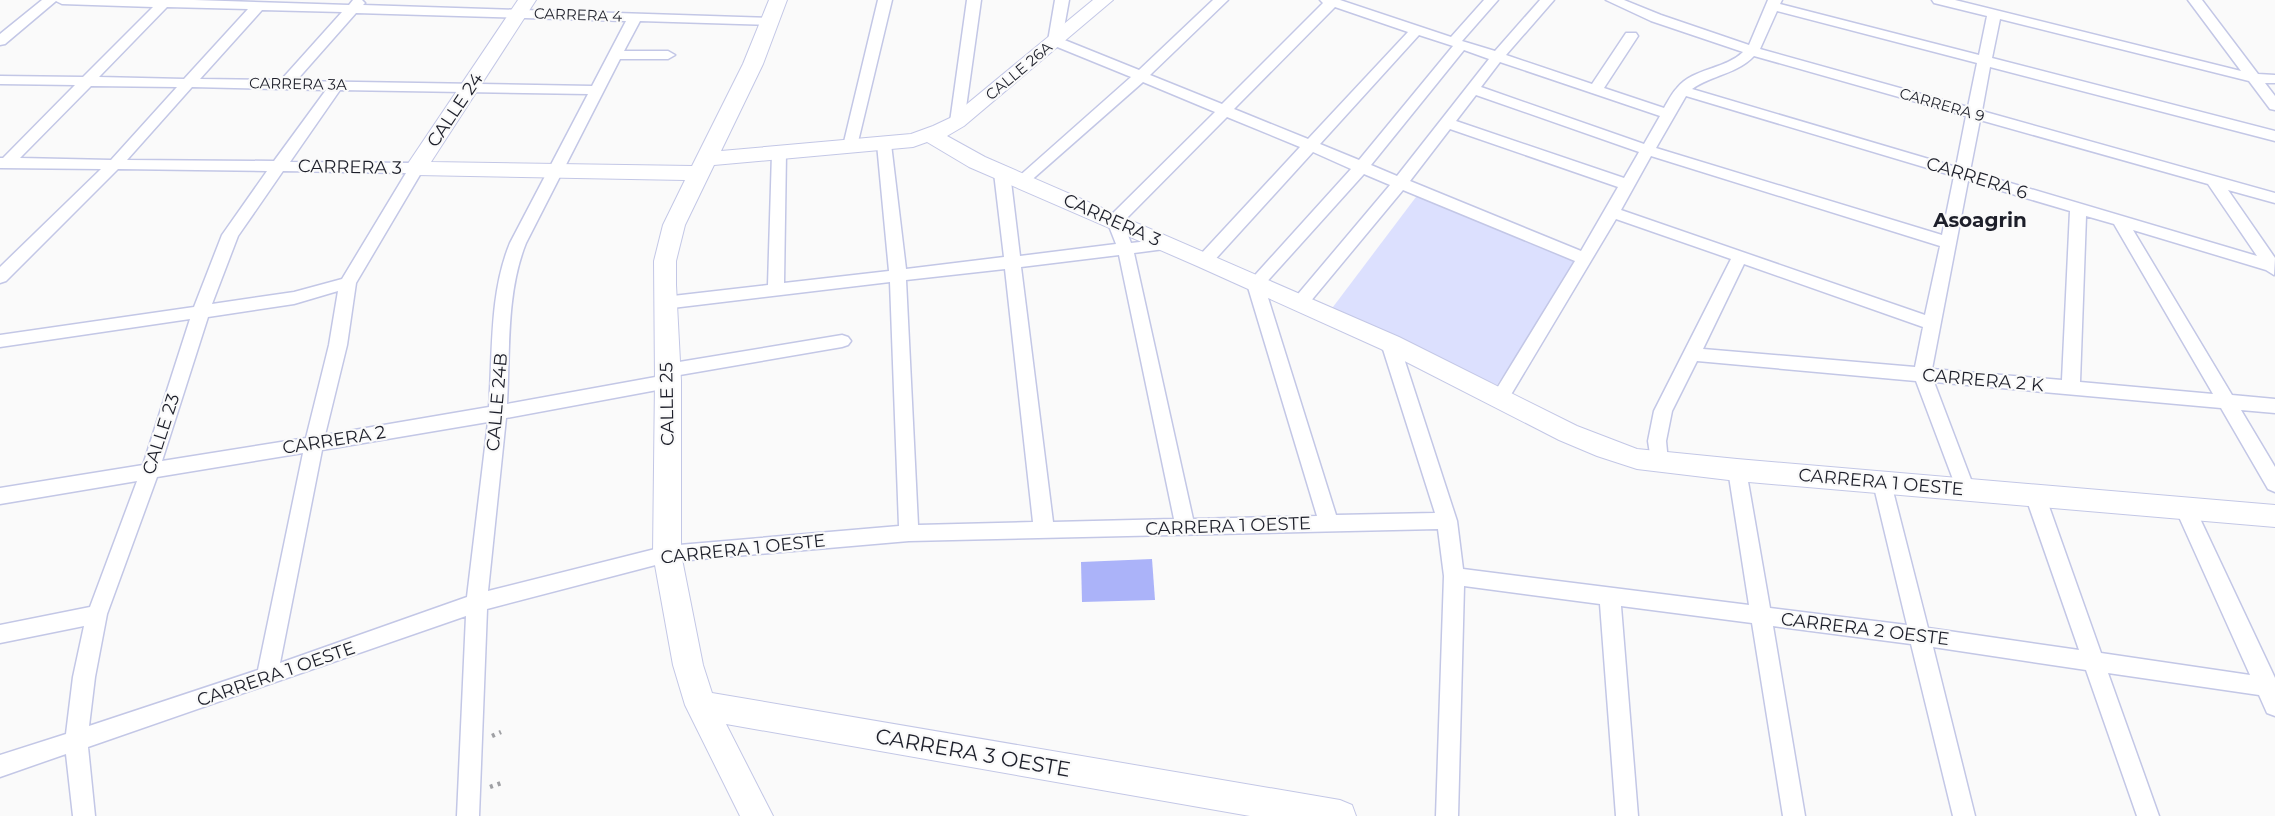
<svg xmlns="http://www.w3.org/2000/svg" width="2275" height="816" viewBox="0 0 2275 816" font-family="Montserrat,sans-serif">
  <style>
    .green { fill: #dce0fe }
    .water { fill: #abb3f9 }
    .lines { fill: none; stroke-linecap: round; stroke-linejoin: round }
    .street-casing { stroke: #c3c7e6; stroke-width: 3 }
    .secondary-casing { stroke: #c3c7e6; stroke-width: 2 }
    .path { stroke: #9fa0a4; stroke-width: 4.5; stroke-dasharray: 3 5; stroke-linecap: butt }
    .street { fill: #fff; fill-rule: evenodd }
    .secondary { fill: #fff; fill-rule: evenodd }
    .labels { text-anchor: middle; stroke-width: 4.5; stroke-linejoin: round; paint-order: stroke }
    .far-street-label { font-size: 15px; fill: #1d1f2a; stroke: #fafafa }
    .street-label { font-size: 18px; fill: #1d1f2a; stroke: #fafafa }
    .neighbourhood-label { font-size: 20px; font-weight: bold; fill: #1d1f2a; stroke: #fafafa }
    .near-street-label { font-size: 21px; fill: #1d1f2a; stroke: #fafafa }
  </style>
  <rect width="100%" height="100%" fill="#fafafa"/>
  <path class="green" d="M1419,193l159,69 -81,123 -167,-74z"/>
  <path class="water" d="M1152,559l3,41 -73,2 -1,-40z"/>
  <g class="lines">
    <g class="street-casing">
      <path id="street" d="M42,0h152l155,5 4,-5h9l3,3 -2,2 412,13 2,3 -2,3 -5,1 -130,-4 -16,30h44l7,4 -7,4h-48l-94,184c-20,50 -16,108 -19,161l154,-28 -3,-5 3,-5 6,-2 175,-29 6,2 3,4 -3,4 -6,2 -168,29 3,5 -3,5 -6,2 -162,30 -18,173 179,-45 232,-20 -9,-244 -226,27 -6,-2 -2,-4 2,-4 6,-2 104,-12 4,-132 7,-5 7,5 -2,130 105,-12 -12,-127 7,-5 7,5 15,125 98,-12 -10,-84 8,-5 8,5 10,83 96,-12 -9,-23 2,-4 106,-105 -72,-30 -116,102h-10l-3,-3 3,-3 114,-101 -81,-33 -2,-3 7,-41h14l-7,39 77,31 74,-70h15l-78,75 72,29 101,-101 -3,-3h20l111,37 33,-37h14l-36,41 33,10 45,-51h14l-48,55 86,29 34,-51h10l2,3 -34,52 60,20c4,-7 8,-15 13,-20 16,-20 47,-18 66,-36l-92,-31 -45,-21h18l37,15 88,30 19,-45h14l-2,4 199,51 8,-39 -53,-13 -2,-3h23l286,71 -53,-71h14l56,74 17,1v8h-10l10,13v14l-5,-1 -21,-28 -249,-62 -8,39 283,73v10l-285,-74 -8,44 293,82v10l-47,-13 47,68 -1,17 -8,-5 -133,-40 99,165 43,4v14l-34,-3 34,57v25l-7,-3 -47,-81 -287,-26 41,108 -2,5 -7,3 -7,-3 -2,-5 -41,-109 -219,-20 -25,50 -6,30 2,21 -2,5 -7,2 -7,-2 -4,-26 6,-30 77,-152 -115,-40 -110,184 -6,2 -6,-2 -3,-5 84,-137 -172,-71 -98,118h-12l-2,-4 2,-4 97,-115 -26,-11 -100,111 72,230 99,-2 -54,-170 3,-4 6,-2 6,2 3,4 58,178 6,48 286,36 -21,-135 2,-5 7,-2 7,2 2,5 24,138 137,17 -34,-142 2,-5 7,-3 7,3 2,5 37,145 151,22 -54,-155 3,-5 7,-3 7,3 3,5 56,158 149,22 -75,-167 3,-6 7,-2 7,2 3,6 80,170v38l-8,-3 -8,-18 -151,-22 51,143h-22l-51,-146 -153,-23 42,169h-22l-42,-172 -138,-18 32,190h-22l-31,-193 -131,-17 17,210h-22l-16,-212 -136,-18 -6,230h-22l8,-240 -6,-47 -529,12 -242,21 -180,47 -8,207h-22l9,-200 -378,131 7,69h-22l-7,-62 -66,23v-22l66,-21 7,-57 11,-51 -84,17v-18l90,-18 47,-126 -137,23v-16l143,-23 47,-146 -190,28v-12l194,-28 28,-72 45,-64 -149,-2 -112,112 -6,2v-16l101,-98 -101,-1v-10h3l72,-73 -75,-1v-8l83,1 70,-70 -91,-3 -6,-3 -51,43 -5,1v-11zM167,7l81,2 -64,70 -85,-2zM1335,7l73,25 -100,107 -74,-30zM262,10l80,2 -61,68 -81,-1zM1777,11l200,52 -9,44 -208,-58zM356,13l270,8 -34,65 -296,-5zM1419,35l34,11 -94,114 -39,-16zM1464,50l25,9 -92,117 -26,-11zM1754,56l212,60 -10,51 -264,-78c20,-14 45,-15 62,-33zM1500,62l160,54 -16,28 -163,-57zM91,86l86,1 -66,73 -91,-2zM192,87l134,3 -52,71 -147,-1zM340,90l248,4 -78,149c-21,51 -17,110 -21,164l-164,28 22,-90 9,-62 68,-115 -8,-5 -126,-1zM1476,95l163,57 -15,26 -168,-57zM1686,96l268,80 -12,59 -286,-87zM1227,117l73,30 -101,109 -2,4 2,4h12l102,-112 38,17 -104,115 70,232 -124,3 -59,-266 38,-5 2,-4 -2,-4 -6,-1 -35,4 -8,-21zM1980,120l228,64 49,72 -287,-85zM1450,129l168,58 -37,64 -171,-70zM1651,156l289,90 -15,69 -304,-105zM283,171l123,2 -64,106 -48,13 -82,12 26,-68zM1968,181l102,30 -8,169 -130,-11zM2086,216l28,8 99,170 -133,-12zM1119,255l55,264 -121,3 -32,-255zM1744,264l179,63 -8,40 -212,-18zM1005,269l28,253 -115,3 -12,-245zM338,291l-9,54 -23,93 -144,23 46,-144 86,-13zM488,422l-21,175 -187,66 42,-213zM303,453l-45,217 -169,56 6,-49 12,-63 50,-137z
        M878,0h14l-35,146 -7,5 -7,-5z
        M967,0h14l-17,122 -7,4 -7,-4z"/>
    </g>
    <g class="secondary-casing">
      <path id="secondary" d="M518,0h18l-105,162 261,4 51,-102 26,-64h18l-24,64 -42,87 190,-17 22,-8 17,-8 143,-118h20l-149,126 -17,10 38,21 414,180 178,89 60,23 100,10 538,46v22l-538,-46 -100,-12 -40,-13 -38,-16 -178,-91 -184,-83 -228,-99 -42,-25 -14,5 -199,18 -29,60 -9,36v24l5,96v173l22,111 9,28 628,107 12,5 4,11h-106l-524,-92 47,92h-33l-55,-111 -12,-40 -20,-111 2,-173 -1,-120 9,-36 22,-45 -269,-5 -8,-2 -3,-5z"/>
    </g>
    <path class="path" d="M492,736l9,-4
      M490,787l14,-5"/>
    <use href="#street" class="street"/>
    <use href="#secondary" class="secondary"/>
  </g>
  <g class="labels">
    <g class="far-street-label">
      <text transform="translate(578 15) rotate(2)" y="5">CARRERA 4</text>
      <text transform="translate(1019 71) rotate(-40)" y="5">CALLE 26A</text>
      <text transform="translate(298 84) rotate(1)" y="5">CARRERA 3A</text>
      <text transform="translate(1942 105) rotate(16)" y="5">CARRERA 9</text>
    </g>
    <g class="street-label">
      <text transform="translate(455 110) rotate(-56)" y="6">CALLE 24</text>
      <text transform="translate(350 167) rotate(1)" y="6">CARRERA 3</text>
      <text transform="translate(1977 178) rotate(17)" y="6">CARRERA 6</text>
      <text transform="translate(1112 220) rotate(24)" y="6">CARRERA 3</text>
      <text transform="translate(1983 380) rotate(5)" y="6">CARRERA 2 K</text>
      <text transform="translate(497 402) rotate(-85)" y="6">CALLE 24B</text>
      <text transform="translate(667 404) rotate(-91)" y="6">CALLE 25</text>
      <text transform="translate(161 434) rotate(-72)" y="6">CALLE 23</text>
      <text transform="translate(334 440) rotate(-9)" y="6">CARRERA 2</text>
      <text transform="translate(1881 482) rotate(5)" y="6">CARRERA 1 OESTE</text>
      <text transform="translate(1228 526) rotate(-2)" y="6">CARRERA 1 OESTE</text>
      <text transform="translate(743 549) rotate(-6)" y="6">CARRERA 1 OESTE</text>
      <text transform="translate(1865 629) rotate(7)" y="6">CARRERA 2 OESTE</text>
      <text transform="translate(276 674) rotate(-19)" y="6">CARRERA 1 OESTE</text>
    </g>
    <g class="neighbourhood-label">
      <text x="1980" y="227">Asoagrin</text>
    </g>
    <g class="near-street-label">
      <text transform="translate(973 753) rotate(10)" y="7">CARRERA 3 OESTE</text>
    </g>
  </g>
</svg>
